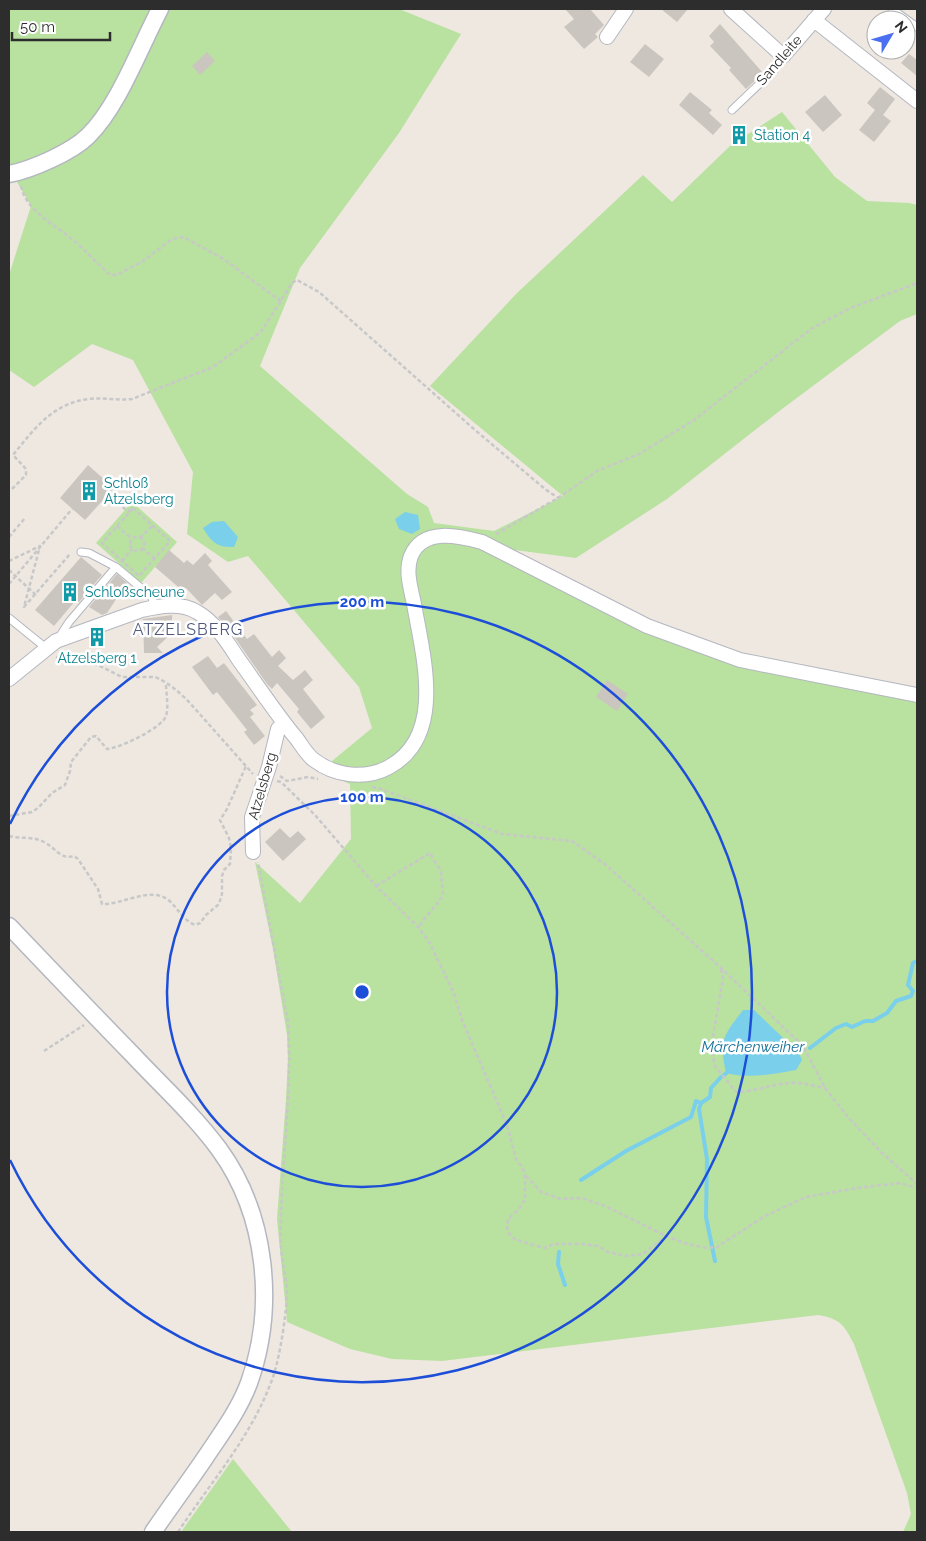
<svg xmlns="http://www.w3.org/2000/svg" width="926" height="1541" viewBox="0 0 926 1541" font-family="Raleway,sans-serif">
  <style>
    .green { fill: #b9e1a0 }
    .water { fill: #7ad0ea }
    .lines { fill: none; stroke-linecap: round; stroke-linejoin: round }
    .stream { stroke: #7ad0ea; stroke-width: 4 }
    .building { fill: #cac6bf }
    .service-casing { stroke: #b4b7c0; stroke-width: 9 }
    .minor-casing { stroke: #b4b7c0; stroke-width: 16 }
    .tertiary-casing { stroke: #b4b7c0; stroke-width: 19 }
    .path { stroke: #c8c8c8; stroke-width: 2.5; stroke-dasharray: 4 2.5; stroke-linecap: butt }
    .service { stroke: #fff; stroke-width: 7 }
    .minor { stroke: #fff; stroke-width: 14 }
    .tertiary { stroke: #fff; stroke-width: 16 }
    .ring { fill: none; stroke: #1d4ed8; stroke-width: 2.5 }
    .labels { text-anchor: middle; stroke-width: 5; stroke-linejoin: round; paint-order: stroke }
    .street-label { font-size: 14px; fill: #2d2d2d; stroke: #fff }
    .culture-label { font-size: 14px; fill: #0d838f; stroke: #fff; text-anchor: start }
    .water-label { font-size: 15px; font-style: italic; fill: #14719b; stroke: #fff }
    .quarter-label { font-size: 16px; letter-spacing: 1px; fill: #4f597d; stroke: #fff }
    .centre { fill: #1d4ed8; stroke: #fff; stroke-width: 2.5 }
    .ring-label { font-size: 15px; text-anchor: middle; font-weight: bold; fill: #1d4ed8; stroke: #fff; stroke-width: 5; stroke-linejoin: round; paint-order: stroke }
  </style>
  <rect width="100%" height="100%" fill="#eee8e1"/>
  <path class="green" d="M9,9h390l62,25 -62,99 -99,135 -40,98 147,128 21,13 6,16 60,8 69,-35 -133,-110 87,-93 126,-118 29,27 59,-57 51,-33 53,65 32,24 42,2 8,2v109l-17,7 -118,88 -115,90 -91,59 -61,-8 132,76 93,34 177,32v840h-14l8,-18 -4,-21 -53,-149c-10,-19 -13,-25 -36,-29l-376,46 -50,-2 -42,-10 -63,-27 -10,-103 9,-120 2,-40 -1,-24 -14,-86 -18,-87 45,41 51,-64 -1,-55 -30,-13 52,-43 -13,-41 -111,-131 -20,6 -41,-28 6,-62 -60,-112 -41,-16 -58,43 -25,-17v-95l22,-69 -14,-24 -8,1z
    M132,502l45,40 -36,41 -45,-40z
    M233,1459l59,73h-111z"/>
  <path class="water" d="M405,512l13,3 2,14 -8,5 -13,-5 -4,-10z
    M224,521l14,16 -4,10c-16,1 -23,-5 -31,-19l9,-6z
    M743,1010h11l45,43 3,7 -6,10c-23,4 -46,9 -70,3 -7,-33 -3,-37 17,-63z"/>
  <g class="lines">
    <path class="stream" d="M810,1048l26,-20 10,-4 6,3 13,-6h8l14,-8 9,-12 15,-5 2,-5 -5,-6 5,-22 4,-2
      M724,1075l6,-5
      M581,1180l45,-29 65,-34 5,-16 5,2
      M559,1252l-1,12 7,21
      M715,1261l-9,-44 1,-58 -8,-50 2,-6 9,-6 1,-9 10,-11"/>
  </g>
  <path class="building" d="M565,9h25l14,16 -9,9 3,3 -14,12 -20,-22 10,-8z
    M661,9h27l-11,13z
    M720,24l43,49 -17,16 -17,-19 2,-2 -21,-22 4,-4 -5,-6z
    M645,44l19,15 -15,18 -19,-15z
    M207,52l8,9 -15,14 -8,-9z
    M909,54l8,6v16l-16,-13z
    M880,87l15,12 -12,16 8,6 -17,21 -15,-12 16,-20 -8,-7z
    M690,92l22,18 -3,3 13,12 -9,10 -34,-30z
    M825,95l17,20 -19,17 -18,-20z
    M88,465l26,23 -29,32 -25,-22z
    M169,550l15,13 3,-3 6,5 12,-12 7,8 -4,4 24,27 -10,8 -7,-7 -13,12 -16,-17 -3,3 -28,-24z
    M81,557l21,18 -23,27 -3,-2 -22,26 -19,-16z
    M117,574l10,9 -20,30 -5,2 -13,-8z
    M226,611l21,28 7,-5 18,23 7,-7 7,8 -8,8 15,14 12,-10 8,10 -10,9 22,28 -14,12 -14,-17 2,-3 -22,-26 -5,6 -5,-5 -34,-49 -15,-18z
    M172,615v18l-15,14 6,6h-19l-1,-34z
    M208,656l9,12 7,-5 33,42 -7,5 4,4 -4,3 15,19 -11,9 -10,-13 3,-2 -30,-38 -4,3 -21,-28z
    M607,680l21,14 -11,17 -21,-14z
    M280,828l10,10 8,-7 8,8 -23,22 -18,-19z"/>
  <g class="lines">
    <g class="service-casing">
      <path id="service" d="M892,9l25,18
        M732,110l44,-42 7,-12
        M81,552l8,1 27,14 36,30 2,10
        M9,618l37,30
        M58,639l11,-17 47,-55"/>
    </g>
    <g class="minor-casing">
      <path id="minor" d="M731,9l52,47 41,-47
        M814,20l103,81
        M607,37l19,-28
        M9,679l47,-38 86,-31c17,-4 39,-8 55,2 18,10 31,31 42,48 19,26 37,54 58,79 5,7 10,16 17,21 21,16 51,20 75,7 57,-31 34,-111 25,-163 -3,-15 -9,-33 -3,-48 12,-29 48,-20 71,-14l165,84 93,34 177,35
        M253,852l-1,-35 17,-50 9,-38 6,-5"/>
    </g>
    <g class="tertiary-casing">
      <path id="tertiary" d="M9,174c22,-4 63,-22 79,-38 30,-29 52,-89 72,-127
        M9,926c41,43 82,86 123,128 29,31 62,61 87,95 48,66 57,158 30,234 -10,27 -28,51 -44,75 -17,25 -35,49 -52,74"/>
    </g>
    <path class="path" d="M21,186c5,25 33,38 52,54 13,11 24,23 37,35h7l26,-14 29,-22 11,-2 39,21 60,44
      M12,489l14,-14v-6l-13,-14c21,-26 40,-52 76,-56 15,-2 28,2 43,0l81,-32 48,-35 31,-49 5,-3 22,12 156,138 70,59 13,9
      M109,493l17,17 4,1
      M133,508l37,33 -31,35 -37,-33z
      M117,526l15,13
      M496,534l62,-36 39,-27 42,-17 55,-34 117,-91 37,-20 69,-26
      M9,537l16,-19
      M130 544a7 7 0 1 1 14 0a7 7 0 1 1-14 0Z
      M140,538l13,-13
      M142,548l12,10
      M9,561l31,-15 -16,61 46,-53
      M122,561l10,-12
      M9,570l27,25
      M9,584l63,-75
      M56,657l16,5 18,-1 32,16h33c13,5 24,15 34,25l64,72
      M280,776l7,5 21,-4 10,2
      M277,781l4,1 34,33 61,71 42,41 10,13 25,51 9,29 45,105 9,34 7,10 2,6v24l-6,10 -11,10 -1,9 4,9 6,3 27,8 10,-4h27l17,2 10,6 18,4 17,-2 23,-18
      M372,787l6,1 124,46 70,7 34,24 114,102 83,79 22,42 22,28 34,36 36,32
      M9,816l23,-4 6,-4 14,-15 13,-8 5,-14 1,-9 20,-25 5,-1 11,13c13,-1 55,-21 59,-33 3,-9 0,-23 0,-33
      M9,836c11,3 24,0 35,6 12,6 16,18 30,14l4,3 20,30 4,15c19,1 47,-17 65,-5 11,8 14,20 28,26l5,-2 6,-8 13,-11 3,-10v-18l2,-6 6,-6 1,-16 -2,-10 -9,-18 7,-11 19,-43
      M376,886l54,-33 11,19 2,24 -25,31
      M721,969l2,9 -12,70 4,18 21,26c19,0 35,-8 54,-9 12,-1 23,3 35,5
      M44,1051l40,-26
      M526,1176l15,16 19,7 22,-1 23,8 61,30 18,7 22,5 11,-1 48,-31 41,-19 51,-9 43,-5 17,5
      M178,1532c34,-52 76,-98 96,-158 6,-19 12,-58 13,-79 0,-16 -5,-32 -6,-49 -1,-10 0,-20 0,-30 2,-65 11,-128 7,-193l-30,-161"/>
    <use href="#service" class="service"/>
    <use href="#minor" class="minor"/>
    <use href="#tertiary" class="tertiary"/>
  </g>
  <g class="ring">
    <circle cx="362" cy="992" r="195"/>
    <path d="M10 824A390 390 0 1 1 10 1160"/>
  </g>
  <defs>
    <g id="building-bare" transform="scale(1.5)"><path d="M-4-6H4V6H1V3H-1V6H-4ZM-2.5-4.3h1.7v1.8h-1.7ZM.8-4.3h1.7v1.8H.8ZM-2.5-1h1.7V.8h-1.7ZM.8-1h1.7V.8H.8Z" fill="#0f9aa8" stroke="#fff" stroke-width="2.5" paint-order="stroke"/></g>
  </defs>
  <g fill-rule="evenodd">
    <use href="#building-bare" x="739" y="135"/>
    <use href="#building-bare" x="89" y="491"/>
    <use href="#building-bare" x="70" y="592"/>
    <use href="#building-bare" x="97" y="637"/>
  </g>
  <g class="labels">
    <g class="street-label">
      <text transform="translate(779 60) rotate(-49)" y="5">Sandleite</text>
      <text transform="translate(262 786) rotate(-74)" y="5">Atzelsberg</text>
    </g>
    <g class="culture-label">
      <text x="754" y="140">Station 4</text>
      <text x="104" y="488">Schloß<tspan x="104" dy="16">Atzelsberg</tspan></text>
      <text x="85" y="597">Schloßscheune</text>
      <text x="97" y="663" text-anchor="middle">Atzelsberg 1</text>
    </g>
    <g class="water-label">
      <text x="753" y="1052">Märchenweiher</text>
    </g>
    <g class="quarter-label">
      <text x="188" y="635">ATZELSBERG</text>
    </g>
  </g>
  <circle cx="362" cy="992" r="8" class="centre"/>
  <g class="ring-label">
    <text x="362" y="607">200 m</text>
    <text x="362" y="802">100 m</text>
  </g>
  <rect width="926" height="1541" fill="none" stroke="#2d2d2d" stroke-width="20"/>
  <g transform="translate(891 35) rotate(52)"><circle r="24" fill="#ffffff" stroke="#ababab"/>
  <path d="M0-4L9 19L0 12L-9 19Z" fill="#4a6ff2"/>
  <text y="-8" font-size="14" font-weight="bold" text-anchor="middle" fill="#2d2d2d">N</text>
  </g>
  <path d="M12 32v8h98v-8" fill="none" stroke="#2d2d2d" stroke-width="2.5"/>
  <text x="20" y="32" font-size="15" fill="#2d2d2d" stroke="#ffffff" stroke-width="4" paint-order="stroke">50 m</text>
</svg>
